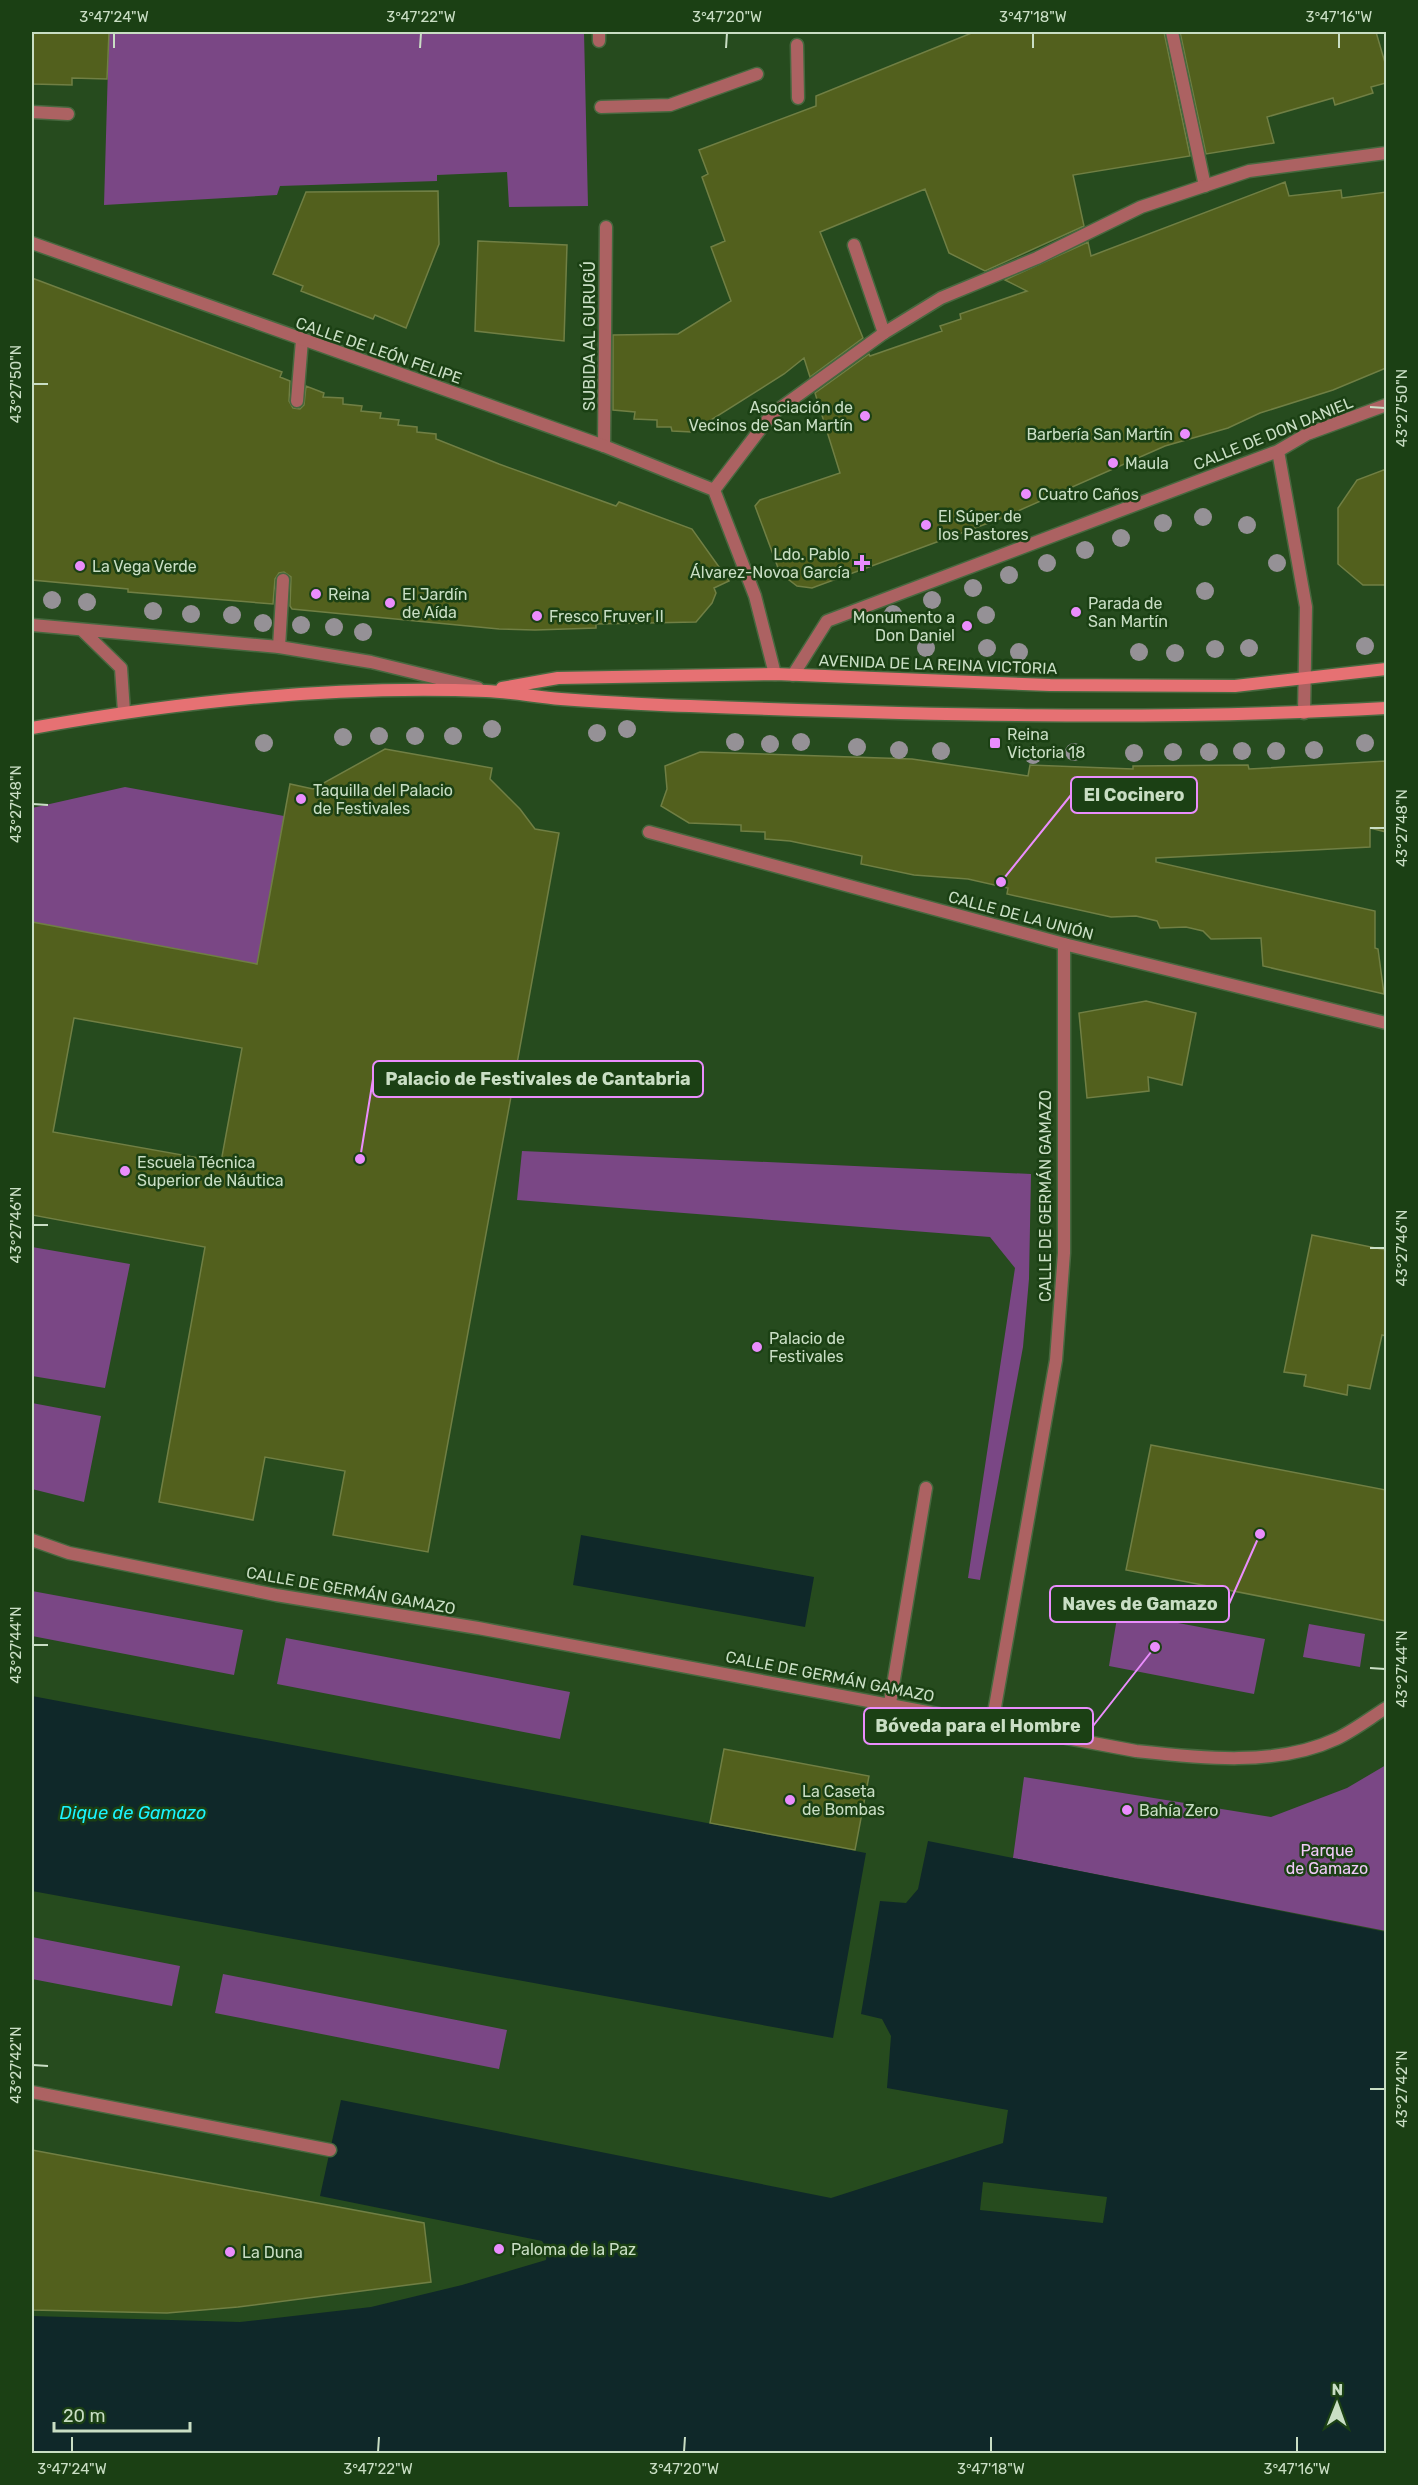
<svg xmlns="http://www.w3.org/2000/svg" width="1418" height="2485" viewBox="0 0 1418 2485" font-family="Rubik,sans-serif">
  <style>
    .green { fill: #7a4785 }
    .water { fill: #0f2829 }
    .pier { fill: #264b1e }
    .building { fill: #52601d; stroke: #707f44; stroke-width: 1.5; fill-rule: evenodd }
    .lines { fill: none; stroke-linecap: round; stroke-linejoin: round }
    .service-casing { stroke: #47683f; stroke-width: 15 }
    .pedestrian-casing { stroke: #47683f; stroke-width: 15 }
    .minor-casing { stroke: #47683f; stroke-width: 15 }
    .secondary-casing { stroke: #47683f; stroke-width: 15 }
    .service { stroke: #ac6262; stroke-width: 12 }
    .pedestrian { stroke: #ac6262; stroke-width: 12 }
    .minor { stroke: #ac6262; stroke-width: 12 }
    .secondary { stroke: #e67173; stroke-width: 12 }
    .tree { fill: #959196 }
    .ticks { fill: none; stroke: #c9dec4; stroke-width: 2 }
    .poi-dot { fill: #ea8dfd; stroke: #1b4014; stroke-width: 2 }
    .labels { text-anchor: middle; stroke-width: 5; stroke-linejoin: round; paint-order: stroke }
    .street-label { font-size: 16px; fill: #c9dec4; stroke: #1b4014 }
    .poi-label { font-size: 16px; fill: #c9dec4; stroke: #1b4014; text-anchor: start }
    .park-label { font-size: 16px; fill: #f0caf8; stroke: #1b4014 }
    .water-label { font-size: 18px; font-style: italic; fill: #1bf5ff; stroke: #1b4014 }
    .leader { fill: none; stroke: #ea8dfd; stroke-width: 2 }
    .callout-dot { fill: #ea8dfd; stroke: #1b4014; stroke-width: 2 }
    .callout { fill: #1b4014; stroke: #ea8dfd; stroke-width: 2 }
    .callout-label { font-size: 18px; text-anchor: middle; font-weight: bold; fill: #c9dec4 }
    .neatline { fill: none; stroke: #c9dec4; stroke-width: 2 }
    .ticks-label { font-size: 15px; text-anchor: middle; fill: #c9dec4 }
  </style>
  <rect width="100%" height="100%" fill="#264b1e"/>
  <path class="green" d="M109,32h475l4,174 -79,1 -2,-35 -70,3v6l-157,5 -3,9 -173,10z
    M125,787l159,29 -27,148 -225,-42v-114z
    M522,1151l509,23 -2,105 -6,68 -43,233 -12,-2 47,-310 -25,-31 -473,-37z
    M32,1247l98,17 -25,124 -73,-12z
    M32,1403l69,13 -17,86 -52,-13z
    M32,1591l211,39 -9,45 -202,-39z
    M1118,1612l147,27 -11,55 -145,-28z
    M1309,1624l56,10 -5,33 -57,-10z
    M286,1638l284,54 -10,47 -283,-55z
    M1386,1765v166l-373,-73 11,-81 247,40 76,-29z
    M32,1937l148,29 -8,40 -140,-27z
    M223,1974l284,56 -8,39 -284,-56z"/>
  <path class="water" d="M581,1535l233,42 -9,50 -232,-42z
    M32,1696l834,157 -33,185 -801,-147z
    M928,1841l458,91v521l-1354,1v-138l208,6 131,-15 91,-22 84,-25 1,-11 -5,-8 -222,-45 21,-96 490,98 172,-55 5,-33 -121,-22 4,-52 -9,-17 -21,-5 19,-113 26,2 12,-14z"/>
  <path class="pier" d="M983,2182l124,15 -4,26 -123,-13z"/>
  <path class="building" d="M32,32h77l-2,47 -35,-1v7l-39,-1z
    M974,32h190l26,124 -117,19 11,51 -99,45 -36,-18 -24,-64 -105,43 43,106 -53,39 -6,-19 -20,16 -92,58 -20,-1 -1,-4h-14v-7l-23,-1 1,-7 -22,-2v-75l65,-1 53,-33 -20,-54 14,-6 -23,-64 6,-3 -9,-24 117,-44v-10z
    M1180,32h196l10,34v17l-15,4 2,6 -38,12 -2,-7 -66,19 7,26 -68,11z
    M1285,182l4,14 52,-6 1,8 44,-6v176l-53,22 -73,23 -32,15 -63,18 -163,72 -190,70 -15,-2 -17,-13 -25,-67 5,-6 80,-27 -25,-80 54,-39 1,2 72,-25 -2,-5 21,-7 -1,-5 67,-23 -22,-11 83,-38 3,14z
    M438,191l1,53 -33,84 -31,-13 -2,4 -72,-28 2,-5 -30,-12 33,-82z
    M478,241l89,4 -3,96 -89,-10z
    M32,278l250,94 -2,5 10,4 -1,20 4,7 7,1 4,-4 2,-19 18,7 -1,4 20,1v6l19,2 -1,5 20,2 -1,5 19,2 -1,5 19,2v5l19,2v5l63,25 117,42 3,-4 73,27 37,52 -15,7 2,5 -4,10 -16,19 -100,2v4l-61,2 -36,-1 -207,-20 -2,-3 1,-29 -7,-5 -5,1 -4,6 -2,25 -145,-12v-3l-96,-9z
    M1386,469v116h-23l-25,-21v-56l19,-28z
    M385,749l107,19 -2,11 30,30 15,20 24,4 -131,719 -95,-17 12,-64 -80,-14 -12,63 -94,-18 46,-255 -173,-32v-293l225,42 33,-180 23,5zM74,1018l168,30 -21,114 -168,-30z
    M700,752l212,7 116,17 2,-11 103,4v-3l115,-1 1,4 137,-8v71l-16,-4v19l-214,11v4l219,49v37l3,1 6,45 -121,-28 -2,-28 -50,1 -8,-8 -17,-4 -26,1 -3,-7 -21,-5 -25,1 -104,-23 1,-6 -40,-9 -54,-4 -53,-11 1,-8 -72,-15 -25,-2v-7l-24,-1v-6l-52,-2 -28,-17 6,-17 -2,-23z
    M1146,1001l50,12 -14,72 -34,-8 1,14 -62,7 -8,-85z
    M1312,1235l74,15v86l-4,-1 -12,54 -22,-4 -1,10 -43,-9 2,-11 -22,-3z
    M1151,1445l235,45v131l-260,-51z
    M724,1749l145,27 -14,74 -145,-27z
    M32,2150l392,73 7,59 -193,25 -71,6 -135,-3z"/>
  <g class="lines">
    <g class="service-casing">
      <path id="service" d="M604,446l2,-219
        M890,1703l36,-215
        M32,2092l298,58"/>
    </g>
    <g class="pedestrian-casing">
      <path id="pedestrian" d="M599,32v9
        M1172,32l33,154
        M797,45l1,53
        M601,107l69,-2 87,-31
        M854,245l30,88
        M297,401l5,-61
        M279,647l4,-67
        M649,832l415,112"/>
    </g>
    <g class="minor-casing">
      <path id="minor" d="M32,112l36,2
        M32,243l572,203 110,44
        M1278,451l28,156 -2,106
        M714,490l58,-76 112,-81 57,-35 96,-40 104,-51 108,-36 137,-18
        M714,490l41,106 20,78
        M32,625l247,22 92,15 107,26
        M83,631l38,37 3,44
        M793,675l34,-54 451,-170 29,-17 79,-29
        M32,1540l37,13 207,42 202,33 658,123c63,7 140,16 200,-12 17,-8 34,-21 50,-31
        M992,1724l64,-364 8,-107v-309l322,79"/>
    </g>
    <g class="secondary-casing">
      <path id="secondary" d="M502,688l56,-10 217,-4 275,11 185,1 151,-17
        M32,728c150,-27 301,-43 454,-37 25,1 50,6 75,8 43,3 86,6 129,7 232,9 465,15 696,2"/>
    </g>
    <use href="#service" class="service"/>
    <use href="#pedestrian" class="pedestrian"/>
    <use href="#minor" class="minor"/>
    <use href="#secondary" class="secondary"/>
  </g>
  <g class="tree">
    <circle cx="1203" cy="517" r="9"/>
    <circle cx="1163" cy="523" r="9"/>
    <circle cx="1247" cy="525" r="9"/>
    <circle cx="1121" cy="538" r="9"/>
    <circle cx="1085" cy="550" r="9"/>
    <circle cx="1047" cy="563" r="9"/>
    <circle cx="1277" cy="563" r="9"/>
    <circle cx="1009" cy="575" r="9"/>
    <circle cx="973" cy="588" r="9"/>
    <circle cx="1205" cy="591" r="9"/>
    <circle cx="52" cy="600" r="9"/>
    <circle cx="932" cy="600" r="9"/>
    <circle cx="87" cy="602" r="9"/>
    <circle cx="153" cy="611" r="9"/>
    <circle cx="191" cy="614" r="9"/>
    <circle cx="893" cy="614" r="9"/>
    <circle cx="232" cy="615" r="9"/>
    <circle cx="986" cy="615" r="9"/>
    <circle cx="263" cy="623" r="9"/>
    <circle cx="301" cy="625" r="9"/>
    <circle cx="334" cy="627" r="9"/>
    <circle cx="363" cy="632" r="9"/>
    <circle cx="1365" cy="646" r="9"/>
    <circle cx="926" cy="648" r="9"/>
    <circle cx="987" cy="648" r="9"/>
    <circle cx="1249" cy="648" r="9"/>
    <circle cx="1215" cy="649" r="9"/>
    <circle cx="1019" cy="652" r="9"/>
    <circle cx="1139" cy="652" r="9"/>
    <circle cx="1175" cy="653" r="9"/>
    <circle cx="492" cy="729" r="9"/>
    <circle cx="627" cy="729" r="9"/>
    <circle cx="597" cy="733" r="9"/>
    <circle cx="379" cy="736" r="9"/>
    <circle cx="415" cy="736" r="9"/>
    <circle cx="453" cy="736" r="9"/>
    <circle cx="343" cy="737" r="9"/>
    <circle cx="735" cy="742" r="9"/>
    <circle cx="801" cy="742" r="9"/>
    <circle cx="264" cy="743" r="9"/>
    <circle cx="1365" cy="743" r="9"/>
    <circle cx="770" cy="744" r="9"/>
    <circle cx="857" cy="747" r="9"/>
    <circle cx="899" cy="750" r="9"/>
    <circle cx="1314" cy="750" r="9"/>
    <circle cx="941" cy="751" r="9"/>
    <circle cx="1242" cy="751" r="9"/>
    <circle cx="1276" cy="751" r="9"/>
    <circle cx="1074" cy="752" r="9"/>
    <circle cx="1173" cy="752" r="9"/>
    <circle cx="1209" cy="752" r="9"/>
    <circle cx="1134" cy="753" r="9"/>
    <circle cx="1033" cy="755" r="9"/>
  </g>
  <path class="ticks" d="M114,48v-15M420,48l1,-15M726,48l1,-15M1033,48v-15M1339,48v-15M33,384h15M1370,407l15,1M33,804l15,1M1370,828h15M33,1225h15M1370,1248h15M33,1645h15M1370,1668l15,1M33,2065l15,1M1370,2089h15M72,2452v-15M378,2452l1,-15M684,2452l1,-15M991,2452v-15M1297,2452v-15"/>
  <g class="poi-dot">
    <circle cx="865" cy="416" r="6"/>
    <circle cx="1185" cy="434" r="6"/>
    <circle cx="1113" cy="463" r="6"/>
    <circle cx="1026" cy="494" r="6"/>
    <circle cx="926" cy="525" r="6"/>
    <path d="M859 554h6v6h6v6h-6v6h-6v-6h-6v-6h6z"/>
    <circle cx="80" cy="566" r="6"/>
    <circle cx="316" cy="594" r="6"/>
    <circle cx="390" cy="603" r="6"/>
    <circle cx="1076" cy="612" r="6"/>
    <circle cx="537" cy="616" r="6"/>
    <circle cx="967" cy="626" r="6"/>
    <rect x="989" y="737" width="12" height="12" rx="3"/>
    <circle cx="301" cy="799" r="6"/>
    <circle cx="125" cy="1171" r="6"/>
    <circle cx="757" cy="1347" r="6"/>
    <circle cx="790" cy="1800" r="6"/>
    <circle cx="1127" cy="1810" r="6"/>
    <circle cx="499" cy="2249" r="6"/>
    <circle cx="230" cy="2252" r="6"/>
  </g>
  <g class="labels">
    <g class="street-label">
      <text transform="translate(589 336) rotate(-90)" y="6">SUBIDA AL GURUGÚ</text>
      <text transform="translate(379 350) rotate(19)" y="6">CALLE DE LEÓN FELIPE</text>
      <text transform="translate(1273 433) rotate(-22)" y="6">CALLE DE DON DANIEL</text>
      <text transform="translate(938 664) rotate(2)" y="6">AVENIDA DE LA REINA VICTORIA</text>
      <text transform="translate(1021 915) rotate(15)" y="6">CALLE DE LA UNIÓN</text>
      <text transform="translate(1045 1196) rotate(-90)" y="6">CALLE DE GERMÁN GAMAZO</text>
      <text transform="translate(351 1590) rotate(10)" y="6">CALLE DE GERMÁN GAMAZO</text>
      <text transform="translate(830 1676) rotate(11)" y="6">CALLE DE GERMÁN GAMAZO</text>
    </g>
    <g class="poi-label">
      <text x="853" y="413" text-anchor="end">Asociación de<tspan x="853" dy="18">Vecinos de San Martín</tspan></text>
      <text x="1173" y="440" text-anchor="end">Barbería San Martín</text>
      <text x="1125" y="469">Maula</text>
      <text x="1038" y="500">Cuatro Caños</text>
      <text x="938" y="522">El Súper de<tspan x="938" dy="18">los Pastores</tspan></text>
      <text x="850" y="560" text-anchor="end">Ldo. Pablo<tspan x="850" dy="18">Álvarez-Novoa García</tspan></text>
      <text x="92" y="572">La Vega Verde</text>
      <text x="328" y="600">Reina</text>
      <text x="402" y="600">El Jardín<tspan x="402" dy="18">de Aída</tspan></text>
      <text x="1088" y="609">Parada de<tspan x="1088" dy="18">San Martín</tspan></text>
      <text x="549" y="622">Fresco Fruver II</text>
      <text x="955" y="623" text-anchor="end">Monumento a<tspan x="955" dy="18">Don Daniel</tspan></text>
      <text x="1007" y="740">Reina<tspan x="1007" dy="18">Victoria 18</tspan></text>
      <text x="313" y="796">Taquilla del Palacio<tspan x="313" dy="18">de Festivales</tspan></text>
      <text x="137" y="1168">Escuela Técnica<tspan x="137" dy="18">Superior de Náutica</tspan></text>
      <text x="769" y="1344">Palacio de<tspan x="769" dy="18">Festivales</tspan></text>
      <text x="802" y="1797">La Caseta<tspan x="802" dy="18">de Bombas</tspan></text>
      <text x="1139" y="1816">Bahía Zero</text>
      <text x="511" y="2255">Paloma de la Paz</text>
      <text x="242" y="2258">La Duna</text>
    </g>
    <g class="park-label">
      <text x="1327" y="1856">Parque<tspan x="1327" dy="18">de Gamazo</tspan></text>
    </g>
    <g class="water-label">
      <text x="133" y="1819">Dique de Gamazo</text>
    </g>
  </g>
  <path class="leader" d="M1001 882L1071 795M360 1159L373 1079M1260 1534L1229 1604M1155 1647L1093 1726"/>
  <g class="callout-dot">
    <circle cx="1001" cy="882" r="6"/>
    <circle cx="360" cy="1159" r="6"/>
    <circle cx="1260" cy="1534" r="6"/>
    <circle cx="1155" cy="1647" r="6"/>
  </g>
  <g class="callout">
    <rect x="1071" y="777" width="126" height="36" rx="6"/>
    <rect x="373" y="1061" width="330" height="36" rx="6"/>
    <rect x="1050" y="1586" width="179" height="36" rx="6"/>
    <rect x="864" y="1708" width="229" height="36" rx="6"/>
  </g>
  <g class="callout-label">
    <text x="1134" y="801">El Cocinero</text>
    <text x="538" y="1085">Palacio de Festivales de Cantabria</text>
    <text x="1140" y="1610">Naves de Gamazo</text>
    <text x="978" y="1732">Bóveda para el Hombre</text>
  </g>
  <rect width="1418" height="2485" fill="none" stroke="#1b4014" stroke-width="66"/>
  <g transform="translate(1337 2404) rotate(1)" stroke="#1b4014" stroke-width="4.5" paint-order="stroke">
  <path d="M0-4.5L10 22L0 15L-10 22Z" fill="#c9dec4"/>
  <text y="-9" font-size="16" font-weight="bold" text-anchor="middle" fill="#c9dec4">N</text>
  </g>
  <path d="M54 2422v9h136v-9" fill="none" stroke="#c9dec4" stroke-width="3"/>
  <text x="63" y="2422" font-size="18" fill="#c9dec4" stroke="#1b4014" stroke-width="4.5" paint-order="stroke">20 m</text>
  <rect x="33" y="33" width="1352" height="2419" class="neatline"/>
  <g class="ticks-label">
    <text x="114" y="22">3°47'24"W</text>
    <text x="421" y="22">3°47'22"W</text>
    <text x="727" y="22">3°47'20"W</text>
    <text x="1033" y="22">3°47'18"W</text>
    <text x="1339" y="22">3°47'16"W</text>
    <text transform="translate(16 384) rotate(-90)" y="5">43°27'50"N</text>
    <text transform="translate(1402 408) rotate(-90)" y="5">43°27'50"N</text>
    <text transform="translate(16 804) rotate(-90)" y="5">43°27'48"N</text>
    <text transform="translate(1402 828) rotate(-90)" y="5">43°27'48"N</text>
    <text transform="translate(16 1225) rotate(-90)" y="5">43°27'46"N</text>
    <text transform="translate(1402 1248) rotate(-90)" y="5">43°27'46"N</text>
    <text transform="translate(16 1645) rotate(-90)" y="5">43°27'44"N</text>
    <text transform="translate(1402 1669) rotate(-90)" y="5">43°27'44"N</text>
    <text transform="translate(16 2065) rotate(-90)" y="5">43°27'42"N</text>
    <text transform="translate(1402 2089) rotate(-90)" y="5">43°27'42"N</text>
    <text x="72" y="2474">3°47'24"W</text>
    <text x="378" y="2474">3°47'22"W</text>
    <text x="684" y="2474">3°47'20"W</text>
    <text x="991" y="2474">3°47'18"W</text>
    <text x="1297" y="2474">3°47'16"W</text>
  </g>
</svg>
